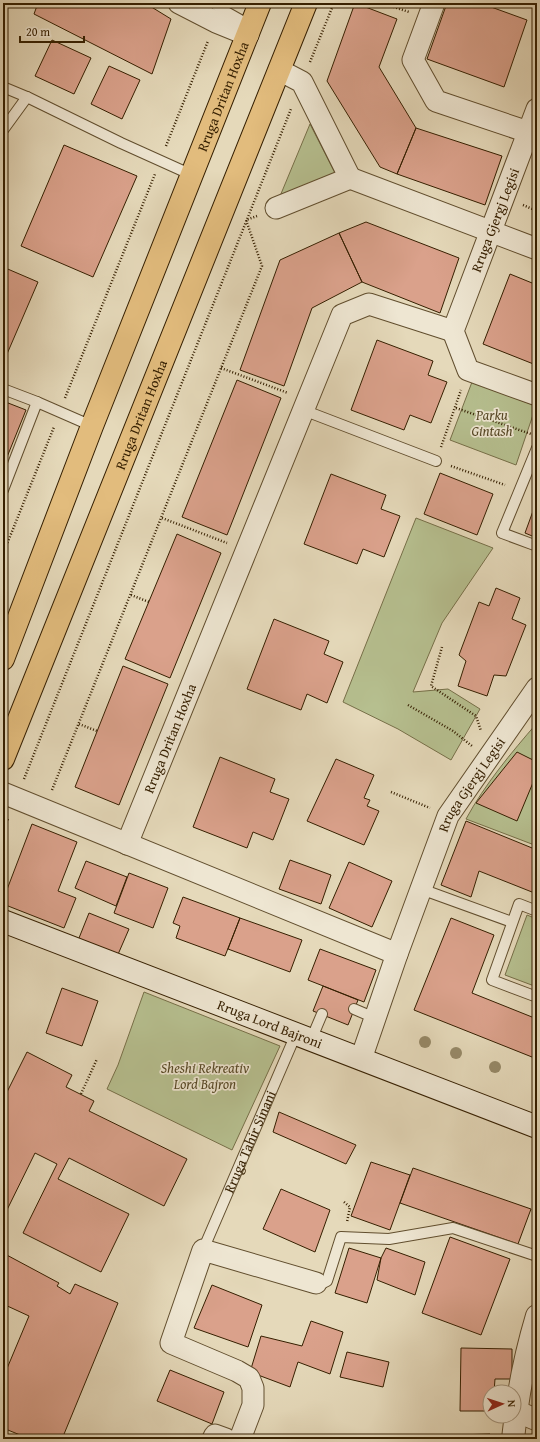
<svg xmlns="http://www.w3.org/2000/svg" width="540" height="1442" viewBox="0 0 540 1442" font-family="'Gentium Book Plus',serif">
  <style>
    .green { fill: #b6bf8f; stroke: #766f48 }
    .building { fill: #daa18b; stroke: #351f00 }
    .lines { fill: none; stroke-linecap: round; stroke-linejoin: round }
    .service-casing { stroke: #614e2e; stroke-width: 12 }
    .minor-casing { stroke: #614e2e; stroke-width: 23 }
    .tertiary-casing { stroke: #614e2e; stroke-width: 24 }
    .secondary-casing { stroke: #351f00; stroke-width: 24 }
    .primary-casing { stroke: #351f00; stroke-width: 24 }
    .path { stroke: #351f00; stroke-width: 2.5; stroke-dasharray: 1 2; stroke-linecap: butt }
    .service { stroke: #eee6d2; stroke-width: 10 }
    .minor { stroke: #eee6d2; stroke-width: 21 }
    .tertiary { stroke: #eee6d2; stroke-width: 22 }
    .secondary { stroke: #eee6d2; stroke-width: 22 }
    .primary { stroke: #e2bc7d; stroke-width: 22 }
    .tree { fill: #968968 }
    .labels { text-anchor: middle; stroke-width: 3.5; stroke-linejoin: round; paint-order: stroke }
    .street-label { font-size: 14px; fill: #351f00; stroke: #eee6d2 }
    .park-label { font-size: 14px; font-style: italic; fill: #554724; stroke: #eee6d2 }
  </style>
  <rect width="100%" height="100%" fill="#e5d9ba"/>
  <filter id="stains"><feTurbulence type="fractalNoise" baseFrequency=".005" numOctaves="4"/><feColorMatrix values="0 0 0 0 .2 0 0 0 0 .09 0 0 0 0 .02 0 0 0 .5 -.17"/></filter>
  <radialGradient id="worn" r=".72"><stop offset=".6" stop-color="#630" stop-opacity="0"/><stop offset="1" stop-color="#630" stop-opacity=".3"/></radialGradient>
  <path class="green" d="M310,124l27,53 -59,24z
    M472,382l64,24 -20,59 -66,-25z
    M416,518l77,30 -51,75 -29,69 35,-3 32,20 -29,51 -53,-31 -55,-27z
    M537,723v123l-71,-27c19,-35 45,-66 71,-96z
    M527,915l10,4v68l-32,-12z
    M144,992l136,54 -48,104 -125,-61 11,-24z"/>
  <path class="building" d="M38,3h107l26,16 -19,55 -118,-60z
    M355,3l42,16 -18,48 37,61 -19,46 -17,-7 -53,-86z
    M447,3h33l47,17 -23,67 -77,-28z
    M52,40l39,18 -17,36 -39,-18z
    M109,66l31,14 -18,39 -31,-15z
    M416,128l86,28 -17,49 -88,-31z
    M64,145l73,31 -44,101 -72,-31z
    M366,222l93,36 -19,55 -78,-31 -23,-49z
    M339,233l23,49 -50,26 -28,78 -44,-16 40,-110z
    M3,267l35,15 -34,79 -1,-1z
    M510,274l27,11 -1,80 -53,-21z
    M377,340l56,21 -5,14 19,7 -16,41 -21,-8 -6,15 -53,-20z
    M237,380l44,18 -54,137 -45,-18z
    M3,401l23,9 -23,57z
    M440,473l53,21 -16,41 -53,-21z
    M331,474l55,21 -5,14 19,7 -16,41 -21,-8 -6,15 -53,-20z
    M537,500v38l-12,-5z
    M177,534l44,19 -51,125 -45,-19z
    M496,588l24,10 -8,21 14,6 -20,51 -12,-1 -7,21 -29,-10 8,-25 -7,-6 20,-53 10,4z
    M274,619l55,22 -5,13 19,8 -16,41 -20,-9 -6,16 -54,-21z
    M123,666l45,18 -49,121 -44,-18z
    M517,752l20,10v11l-20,48 -41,-18z
    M220,757l55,22 -5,13 19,7 -16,41 -20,-8 -6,16 -54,-21z
    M336,759l38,16 -10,23 6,2 -3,6 12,5 -15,34 -57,-24z
    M466,821l71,29v44l-58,-23 -8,26 -30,-12z
    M32,824l45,18 -19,49 18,7 -12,30 -61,-24v-4z
    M290,860l41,15 -10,29 -42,-15z
    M86,861l41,16 -11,29 -41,-18z
    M349,862l43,19 -20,46 -43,-19z
    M129,873l39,15 -15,40 -39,-15z
    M183,897l57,21 -15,38 -49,-18 4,-12 -7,-3z
    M89,913l40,16 -13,30 -39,-16z
    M240,918l62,22 -12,32 -62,-23z
    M451,918l43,17 -22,58 65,26v40l-123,-49z
    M320,949l56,21 -12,32 -56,-22z
    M323,986l35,14 -10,25 -35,-14z
    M62,988l36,13 -16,45 -36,-13z
    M27,1052l45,23 -6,12 28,14 -5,10 98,48 -23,47 -95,-48 -11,21 71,35 -28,58 -78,-39 34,-69 -22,-11 -32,65v-118z
    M279,1112l77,33 -10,19 -73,-32z
    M371,1162l39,13 -20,55 -39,-14z
    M413,1168l118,41 -13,35 -118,-41z
    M281,1189l49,21 -15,42 -52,-23z
    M450,1237l60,22 -29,76 -59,-22z
    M349,1248l32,10 -14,45 -32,-10z
    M386,1248l39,14 -10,33 -38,-15 4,-22z
    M3,1253l56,30 -2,3 13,8 5,-10 43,19 -56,136h-32l-27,-11v-50l26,-62 -26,-12z
    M212,1285l50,20 -14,42 -54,-19z
    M311,1321l32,11 -13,42 -32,-12 -8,25 -40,-15 11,-36 41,10z
    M461,1348l51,1v30h-17l-1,13h-4v19h-30z
    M347,1352l42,10 -6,25 -43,-10z
    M170,1370l54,22 -12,32 -55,-23z
    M490,1434v5h-34v-4z"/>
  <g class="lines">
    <g class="service-casing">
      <g id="service">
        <path d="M214,3l7,6 30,17"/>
        <path d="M3,87l24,10 94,46 71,32"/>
        <path d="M3,130l24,-33"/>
        <path d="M3,389l34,13"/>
        <path d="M303,410l133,51"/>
        <path d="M537,448l-35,85 35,13"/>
        <path d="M3,490l34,-88 55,24"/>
        <path d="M421,889l91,33"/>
        <path d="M537,911l-18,-7 -27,76 45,17"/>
        <path d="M354,1009l21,9"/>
        <path d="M311,1040l11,-26"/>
        <path id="s1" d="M203,1250l93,-216"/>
        <path d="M316,1283h7l4,-2 14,-44 48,2 64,-11 84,28"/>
      </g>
    </g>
    <g class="minor-casing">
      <g id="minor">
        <path d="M179,3l37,19 32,13"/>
        <path d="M434,3l-21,57 23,41 92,31"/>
        <path d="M279,70l23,12 48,96"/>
        <path d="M537,109l-84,222 15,39 69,25"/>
        <path d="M350,178l187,71"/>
        <path d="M276,208l74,-30"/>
        <path d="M3,793l394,161"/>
        <path id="s2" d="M127,844l215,-529 27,-11 84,27"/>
        <path id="s3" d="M361,1059l36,-105 51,-138 89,-128"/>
        <path d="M516,1411l21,9"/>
        <path d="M213,1439l2,-4 11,4"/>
        <path d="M240,1439l13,-34v-17l-4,-10 -12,-7 -66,-28 32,-93 113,33"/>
      </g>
    </g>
    <g class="tertiary-casing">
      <path id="tertiary" d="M513,1439c4,-42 12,-83 24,-123"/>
    </g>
    <g class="secondary-casing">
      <g id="secondary">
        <path id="s4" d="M3,921l534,206"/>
      </g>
    </g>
    <g class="primary-casing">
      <g id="primary">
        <path id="s5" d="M3,659l89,-233 168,-423"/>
        <path id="s6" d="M3,759l303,-756"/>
      </g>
    </g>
    <path class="path" d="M382,3l27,9
      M310,62l24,-59
      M166,146l42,-105
      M523,205l14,6
      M221,368l67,25
      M65,398l90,-224
      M456,408l75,26
      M441,447l20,-57
      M451,466l54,19
      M162,518l65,25
      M3,554l51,-127
      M131,595l18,7
      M442,647l-11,39 45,30 5,15
      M408,705l45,26 19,15
      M79,724l18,7
      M24,779l267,-670
      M52,790l210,-524 -16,-46 11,-4
      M391,792l39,16
      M3,831l5,-12
      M81,1094l16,-35
      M344,1202l6,5 -3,15"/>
    <use href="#service" class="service"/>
    <use href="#minor" class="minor"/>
    <use href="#tertiary" class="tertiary"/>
    <use href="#secondary" class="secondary"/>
    <use href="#primary" class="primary"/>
  </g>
  <g class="tree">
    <circle cx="425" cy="1042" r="6"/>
    <circle cx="456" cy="1053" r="6"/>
    <circle cx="495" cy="1067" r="6"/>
  </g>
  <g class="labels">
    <g class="street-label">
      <text dy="5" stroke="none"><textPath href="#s5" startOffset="604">Rruga Dritan Hoxha</textPath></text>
      <text transform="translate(495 220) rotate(-69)" y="5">Rruga Gjergj Legisi</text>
      <text dy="5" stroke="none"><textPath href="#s6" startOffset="371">Rruga Dritan Hoxha</textPath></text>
      <text dy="5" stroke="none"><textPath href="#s2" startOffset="114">Rruga Dritan Hoxha</textPath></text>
      <text dy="5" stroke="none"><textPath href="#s3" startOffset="297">Rruga Gjergj Legisi</textPath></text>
      <text dy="5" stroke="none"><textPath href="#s4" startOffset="286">Rruga Lord Bajroni</textPath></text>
      <text dy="5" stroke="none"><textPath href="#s1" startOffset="118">Rruga Tahir Sinani</textPath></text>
    </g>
    <g class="park-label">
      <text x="492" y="420">Parku<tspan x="492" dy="16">Gintash</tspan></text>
      <text x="205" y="1073">Sheshi Rekreativ<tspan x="205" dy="16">Lord Bajron</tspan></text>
    </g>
  </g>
  <rect width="540" height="1442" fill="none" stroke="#e5d9ba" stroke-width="16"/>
  <rect x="4" y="4" width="532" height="1434" fill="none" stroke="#351f00" stroke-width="2"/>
  <rect x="8" y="8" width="524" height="1426" fill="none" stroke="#351f00"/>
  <g transform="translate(502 1404) rotate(87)"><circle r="19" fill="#eee6d2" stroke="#a4967e"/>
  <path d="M0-3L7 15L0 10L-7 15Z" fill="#8f2418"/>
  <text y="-6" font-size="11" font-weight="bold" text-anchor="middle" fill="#351f00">N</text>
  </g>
  <path d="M20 36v6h64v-6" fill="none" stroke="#351f00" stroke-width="2"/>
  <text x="26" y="36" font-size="12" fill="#351f00" stroke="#eee6d2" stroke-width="3" paint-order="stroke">20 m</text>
  <rect width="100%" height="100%" filter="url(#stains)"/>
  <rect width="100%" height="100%" fill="url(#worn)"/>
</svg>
